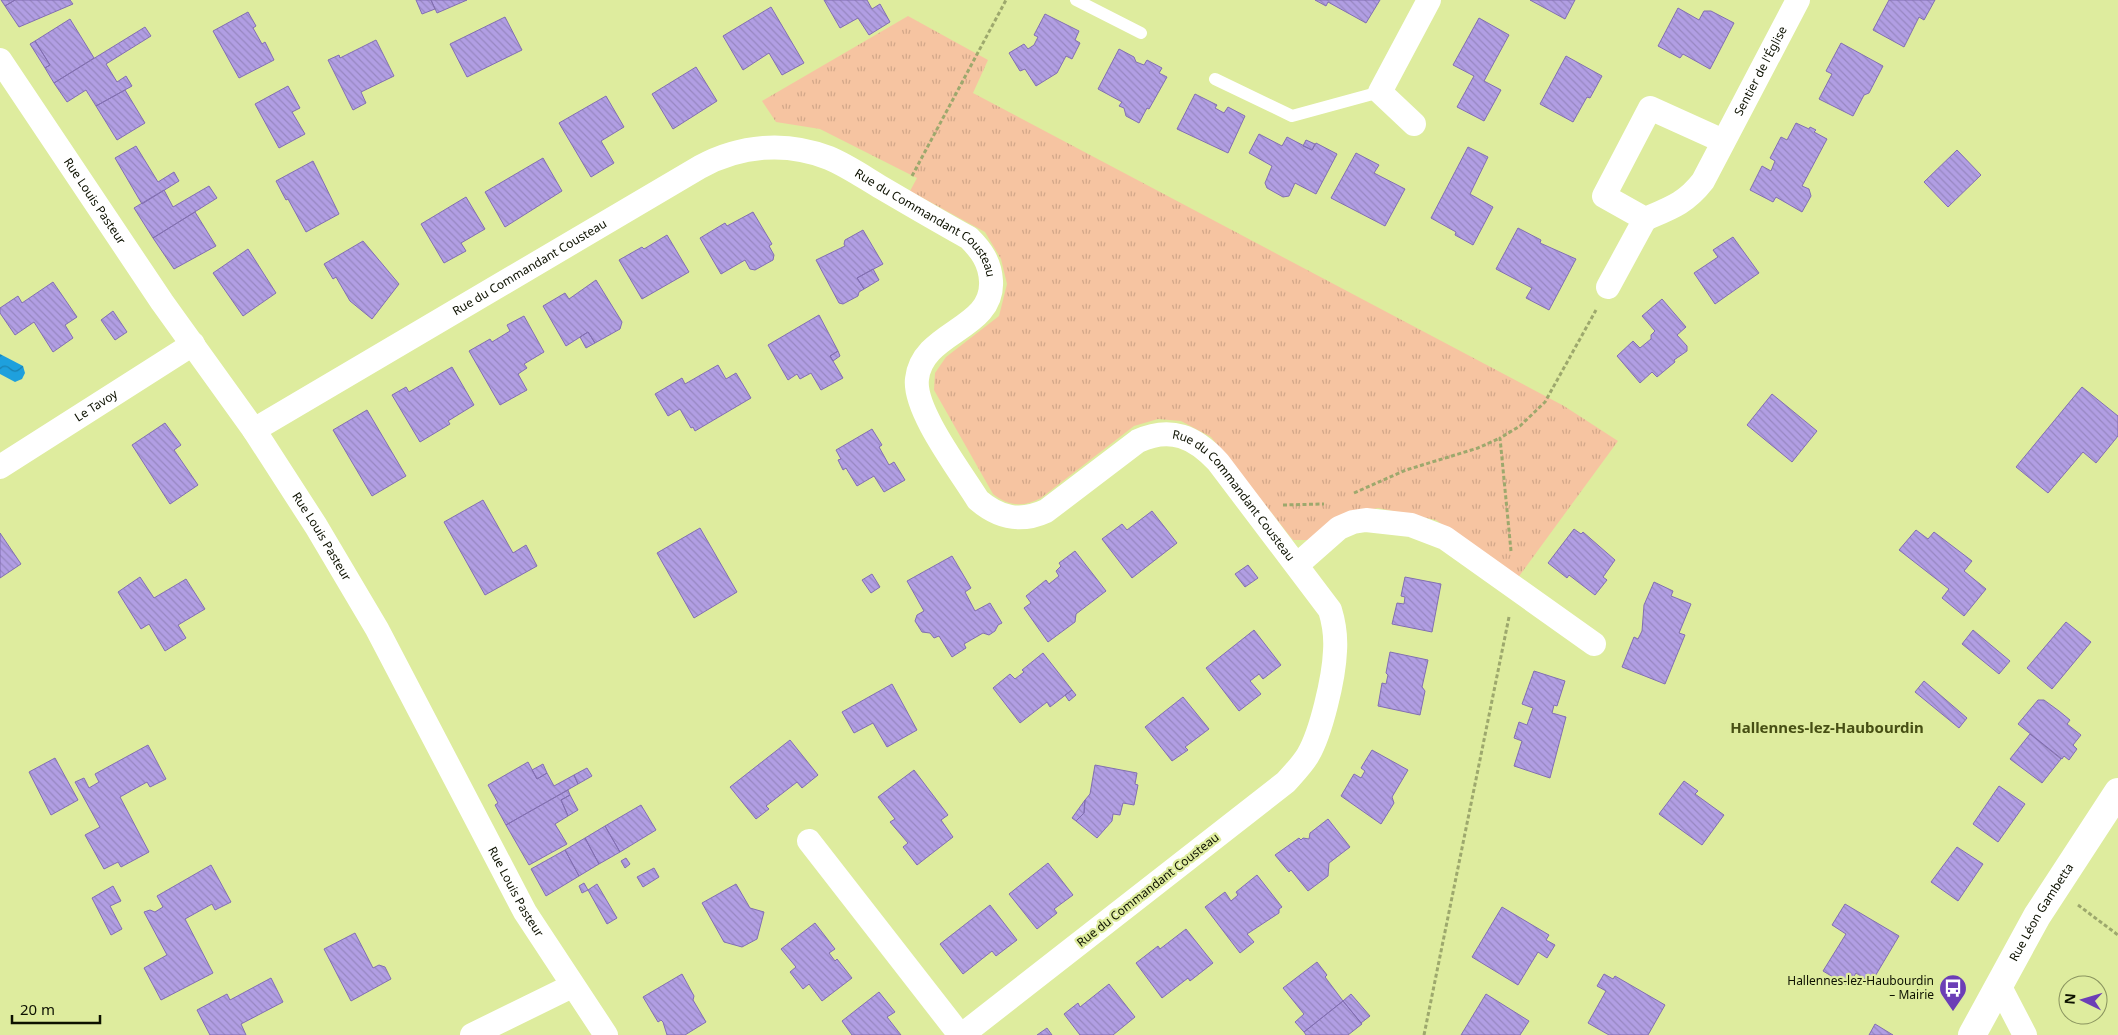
<svg xmlns="http://www.w3.org/2000/svg" width="2118" height="1035" viewBox="0 0 2118 1035" font-family="'Noto Sans',sans-serif">
  <style>
    .grass { fill: url(#grass-tufts) }
    .water { fill: url(#water-waves) }
    .building { fill: url(#building-back-hatch); stroke: #826fb1 }
    .lines { fill: none; stroke-linecap: round; stroke-linejoin: round }
    .path { stroke: #9da86d; stroke-width: 3; stroke-dasharray: 4 2.5; stroke-linecap: butt }
    .service { stroke: #fff; stroke-width: 12 }
    .minor { stroke: #fff; stroke-width: 24 }
    .tertiary { stroke: #fff; stroke-width: 28 }
    .labels { text-anchor: middle; stroke-width: 4.5; stroke-linejoin: round; paint-order: stroke }
    .street-label { font-size: 12px; fill: #0d1100; stroke: #deec9e }
    .poi-label { font-size: 12px; fill: #0d1100; stroke: #deec9e; text-anchor: end }
    .quarter-label { font-size: 15px; font-weight: bold; fill: #474f14; stroke: #deec9e }
  </style>
  <defs>
    <pattern id="grass-tufts" width="24" height="20" patternUnits="userSpaceOnUse" patternTransform="scale(1.25)"><rect width="24" height="20" fill="#f6c4a1"/><path d="M3 7l-1-3M5 7V3M7 7l1-3M15 17l-1-3M17 17v-4M19 17l1-3" fill="none" stroke="#d2a789"/></pattern>
    <pattern id="water-waves" width="16" height="10" patternUnits="userSpaceOnUse" patternTransform="scale(1.25)"><rect width="16" height="10" fill="#1ea0dd"/><path d="M0 5q4-4 8 0t8 0" fill="none" stroke="#1981b1"/></pattern>
    <pattern id="building-back-hatch" width="6" height="6" patternUnits="userSpaceOnUse" patternTransform="scale(1.25)"><rect width="6" height="6" fill="#b19ee3"/><path d="M-1 5l2 2M0 0l6 6M5-1l2 2" fill="none" stroke="#9787c1"/></pattern>
  </defs>
  <rect width="100%" height="100%" fill="#deec9e"/>
  <path class="grass" d="M908,16l80,44 -15,33 591,313 54,35 -101,138 -81,-59 -58,-12 -26,6 -39,26h-20l-82,-103 -30,-16 -23,-2 -24,7 -93,72c-18,9 -31,9 -48,-4l-59,-104 1,-17 11,-16 53,-41 8,-32 -6,-25 -16,-27 -75,-41 7,-13 -97,-49 -44,-7 -14,-21z"/>
  <path class="water" d="M0,354l23,12 2,7 -3,6 -7,3 -15,-8z"/>
  <path class="building" d="M1,0h14l-10,6z
    M15,0h55l3,4 -54,23 -14,-21z
    M416,0h15l4,9 -13,5z
    M431,0h36l-30,13z
    M824,0h43l5,9 8,-5 10,18 -21,13 -11,-17 -18,10z
    M1315,0h65l-14,23 -38,-21 -2,4z
    M1530,0h45l-10,19z
    M1889,0h46l-11,20 -5,-3 -15,30 -31,-17z
    M771,7l33,56 -22,12 -13,-22 -26,17 -20,-34z
    M1678,8l21,12 5,-9h7l23,12 -24,46 -27,-15 -3,4 -22,-12z
    M248,12l8,14 -3,2 9,16 3,-2 9,18 -35,18 -26,-47z
    M1045,14l34,17 -4,9 5,3 -8,16 -6,-3 -9,17 -21,13 -11,-17 -5,2 -11,-18 15,-9 4,5 6,-4 4,-8 -4,-2z
    M505,17l17,33 -55,27 -17,-33z
    M1479,18l30,17 -25,46 17,9 -17,31 -27,-14 17,-31 -21,-11z
    M70,19l24,39 -40,25 -9,-15 5,-3 -15,-24z
    M145,27l6,9 -45,28 11,18 9,-6 6,10 -36,20 -10,-16 -19,12 -13,-19z
    M376,40l18,36 -33,16 5,11 -13,7 -25,-50 11,-5 1,3z
    M35,41l15,24 -5,3 -15,-24z
    M1841,43l42,23 -14,27 -5,2 -11,21 -34,-17 13,-25 -6,-3z
    M1119,49l15,8 2,5 8,3 3,-5 15,8 -3,5 8,4 -18,32 -2,-1 -8,15 -13,-7 -2,-8 -5,-2 3,-4 -24,-13z
    M1566,56l36,20 -12,22 -3,-1 -14,25 -33,-18z
    M696,67l21,34 -44,28 -21,-35z
    M288,86l12,22 -8,4 13,22 -26,14 -24,-44z
    M125,90l20,33 -28,17 -21,-34z
    M1195,94l22,11 -2,3 9,5 4,-6 17,9 -17,37 -51,-24z
    M606,96l18,31 -23,14 13,22 -23,14 -32,-54z
    M1796,123l13,6 1,-2 6,3 -2,2 13,7 -25,47 7,3 2,7 -9,16 -26,-15 -3,5 -23,-12 12,-24 9,5 4,-10 -5,-3 11,-21 6,3z
    M1259,134l23,12 5,-9 25,13 4,-7 21,11 -21,40 -21,-11 -6,13 -6,1 -16,-9 -2,-5 7,-17 -23,-13z
    M1306,140l9,4 -3,6 -9,-4z
    M136,146l22,36 16,-10 5,9 -37,23 -27,-46z
    M1468,147l20,10 -18,37 23,13 -20,38 -18,-10 1,-3 -25,-14z
    M1957,150l24,25 -33,32 -24,-25z
    M1356,153l23,12 -5,8 31,16 -20,37 -54,-28z
    M543,158l19,33 -57,36 -20,-35z
    M313,161l26,53 -33,18 -18,-33 -2,1 -10,-19z
    M209,186l8,12 -64,40 -19,-30 30,-18 9,17z
    M466,197l19,32 -24,14 5,8 -22,12 -23,-39z
    M195,212l21,34 -42,23 -21,-31z
    M753,212l19,32 -3,2 5,9 -1,5 -18,10 -5,-1 -5,-9 -24,14 -21,-36 25,-15 2,3z
    M1518,228l23,12 -1,3 36,16 -27,51 -23,-12 6,-10 -36,-19z
    M863,230l20,34 -26,14 7,11 -5,3 -1,4 -15,8 -4,-1 -23,-43 29,-14 -1,-2 1,-4z
    M667,235l22,37 -47,27 -23,-39 23,-13 2,2z
    M1733,237l26,36 -44,31 -21,-31 24,-16 -5,-7z
    M363,241l36,43 -27,35 -22,-18 -14,-24 -3,2 -9,-15z
    M248,249l28,44 -33,23 -30,-43z
    M873,269l6,11 -15,9 -7,-11z
    M596,280l26,42 -2,7 -25,14 -7,-11 -22,14 -23,-40 22,-13 4,6z
    M53,282l24,35 -12,8 8,13 -20,14 -19,-30 -19,13 -15,-22v-5l18,-12 4,7z
    M1662,299l24,28 -9,8 10,11v5l-13,9 1,2 -18,15 -5,-5 -12,11 -23,-27 16,-15 7,7 11,-9v-4l4,-4 -13,-15z
    M113,311l14,21 -12,8 -14,-20z
    M819,315l19,36 -8,5 13,22 -22,12 -10,-17 -11,6 -3,-5 -9,6 -20,-35z
    M524,316l20,36 -20,12 3,4 -9,6 9,16 -27,15 -31,-54 21,-12 2,3 18,-11 -3,-6z
    M588,332l7,11 -9,5 -6,-11z
    M838,351l2,5 -7,5 -3,-5z
    M718,365l8,14 10,-6 15,25 -56,33 -2,-4 -2,1 -11,-19 -12,7 -13,-22 27,-16 3,6z
    M452,367l22,38 -26,16 2,3 -30,18 -28,-47 14,-8 3,5z
    M2082,387l36,29v20l-22,27 -13,-11 -35,41 -32,-26z
    M1772,394l45,37 -25,31 -45,-37z
    M367,410l39,66 -34,20 -39,-66z
    M165,423l16,22 -7,5 24,35 -28,19 -38,-59z
    M872,429l10,16 -3,2 10,18 5,-3 11,18 -21,12 -10,-16 -17,10 -11,-18 -3,2 -5,-10 3,-1 -5,-9z
    M483,500l30,53 13,-8 11,21 -52,29 -41,-73z
    M1152,511l25,32 -45,35 -30,-39 20,-15 5,6z
    M700,528l37,64 -43,26 -37,-65z
    M1574,529l7,5 2,-2 32,28 -12,17 4,3 -12,15 -26,-20 -2,3 -19,-15z
    M1916,530l12,9 6,-7 38,29 -8,10 22,18 -22,27 -22,-18 7,-9 -50,-39z
    M0,533l21,31 -21,14z
    M1075,551l31,40 -30,23 -1,8 -27,20 -24,-34 7,-5 -5,-7 20,-16 3,4 10,-8 -3,-5 5,-5 -2,-3z
    M952,556l19,32 -6,4 10,19 15,-8 12,20 -4,2 -3,6 -6,4 -6,-2 -19,11 2,4 -14,9 -13,-21 -5,2 -4,-5 -8,-1 -7,-11 2,-6 7,-4 -17,-30z
    M1248,565l10,13 -13,9 -10,-13z
    M872,574l8,13 -9,6 -9,-13z
    M140,577l14,21 32,-19 19,30 -27,16 8,13 -21,13 -16,-27 -8,5 -23,-37z
    M1405,577l36,7 -9,48 -40,-8 5,-21 7,1 1,-7 -4,-1z
    M1654,582l19,9 -2,5 20,8 -12,29 6,2 -20,49 -43,-17 12,-30 4,2 4,-8 2,-26z
    M2066,622l25,20 -39,47 -25,-21z
    M1254,630l27,35 -18,14 -4,-5 -9,7 11,13 -22,17 -33,-43z
    M1973,630l37,31 -11,13 -37,-30z
    M1390,652l38,8 -6,27 3,4 -5,24 -42,-9 4,-23 4,1 2,-9 -2,-2z
    M1043,653l29,37 -22,17 -3,-5 -27,21 -27,-35 17,-14 5,5 9,-7 -2,-2z
    M1534,671l31,10 -8,25 -3,-1 -2,8 14,4 -16,61 -36,-12 8,-25 -8,-3 5,-16 8,3 6,-17 -11,-4z
    M1924,681l43,37 -8,10 -44,-36z
    M892,684l25,46 -30,17 -14,-24 -19,10 -12,-21z
    M1072,690l4,5 -7,6 -4,-6z
    M1183,697l26,32 -24,18 3,3 -16,11 -27,-34z
    M2038,700h6l15,11 11,9 -3,4 14,11 -8,10 4,4 -8,11 -5,-4 -2,3 -44,-35z
    M2030,734l31,25 -19,24 -32,-24z
    M790,740l28,35 -16,13 -5,-6 -31,24 3,3 -13,10 -26,-32z
    M148,745l18,34 -16,8 -3,-5 -27,15 29,55 -28,15 -3,-5 -14,7 -19,-34 15,-8 -25,-45 9,-4 5,10 10,-6 -4,-8z
    M1372,750l36,20 -16,27 2,6 -13,21 -40,-28 13,-22 7,4 4,-7 -4,-3z
    M55,758l23,42 -27,15 -22,-43z
    M528,762l9,17 10,-6 7,13 20,-11 4,9 -72,41 -11,-20 3,-2 -10,-18z
    M543,764l4,9 -10,6 -5,-9z
    M1095,765l42,8 -2,11 3,1 -4,20 -11,-2 -3,12 -7,-1 -1,7 -15,17 -21,-17 8,-8 1,-13 5,-6z
    M587,768l5,8 -14,8 -4,-9z
    M914,770l34,45 -7,5 12,17 -36,28 -14,-18 5,-4 -18,-21 5,-3 -17,-22z
    M1684,781l14,10 -3,3 29,21 -22,30 -43,-31z
    M1999,786l26,18 -27,38 -25,-18z
    M568,790l2,5 -9,5 7,16 -13,8 12,20 -38,21 -23,-40z
    M570,795l8,15 -10,6 -7,-16z
    M1085,800l-1,13 -8,8 -4,-3z
    M641,805l15,25 -36,22 -15,-26z
    M1328,819l22,28 -21,16 -1,13 -20,15 -17,-21 -2,2 -14,-17 24,-17 2,2 2,-2 6,1 1,-6z
    M605,826l15,26 -21,12 -14,-26z
    M585,838l14,26 -20,12 -14,-26z
    M1957,847l26,17 -25,37 -27,-19z
    M565,850l14,26 -33,20 -15,-27z
    M626,858l4,6 -5,4 -4,-7z
    M1048,863l25,32 -19,14 3,4 -20,16 -28,-35z
    M211,865l20,37 -16,8 -3,-6 -27,15 28,54 -52,27 -17,-32 23,-13 -23,-43 6,-2 5,2 8,-5 -6,-11z
    M654,868l5,9 -16,10 -6,-10z
    M1257,875l25,32 -3,2v4l-32,21 7,8 -14,11 -35,-46 20,-15 6,9 7,-6 -2,-3z
    M584,883l4,7 -6,3 -3,-7z
    M597,884l20,34 -10,6 -19,-34z
    M736,884l14,24 14,4 -7,27 -15,8 -18,-5 -22,-39z
    M113,886l8,15 -11,5 12,23 -11,6 -19,-37z
    M1845,904l54,32 -28,47 -15,-10 -8,13 -25,-15 23,-37 -14,-9z
    M990,905l27,35 -21,16 -4,-5 -29,23 -23,-30z
    M1502,907l47,28 -3,5 9,5 -8,13 -9,-6 -20,33 -46,-28z
    M815,923l20,26 -6,4 6,8 2,-2 15,19 -30,23 -13,-17 -6,5 -13,-17 6,-5 -15,-18z
    M1186,929l27,34 -23,18 -2,-3 -26,20 -26,-35 22,-17 2,3z
    M355,933l18,35 6,-3 6,2 6,12 -40,22 -27,-52z
    M1317,962l10,13 -2,2 18,24 -39,31 -9,-10 9,-8 -21,-26z
    M682,974l12,22 -1,4 13,22 -21,13h-18l-4,-13 -2,-2 -3,2 -15,-25z
    M1604,974l9,5 2,-3 50,29 -17,30h-39l-21,-12 18,-32 -9,-5z
    M271,978l12,24 -42,22 5,11h-36l-13,-25 30,-16 3,6z
    M1109,984l26,33 -22,18h-33l-16,-21 14,-11 2,4z
    M879,992l16,20 -8,5 14,18h-49l-10,-14z
    M1351,994l19,22 -9,7 -18,-22z
    M1486,994l43,27 -9,14h-59z
    M1343,1001l19,23 -14,11h-42l-2,-3z
    M1875,1024l18,11h-24z
    M1047,1028l5,7h-15z"/>
  <g class="lines">
    <path class="path" d="M912,176l94,-176
      M1354,493l52,-23 72,-22 22,-10
      M1283,505l41,-1
      M1511,551l-11,-113 20,-12 25,-24 51,-92
      M2078,905l40,30
      M1424,1035l85,-418"/>
    <path class="service" d="M1076,0l65,33
      M1215,79l77,37 88,-24"/>
    <g class="minor">
      <path id="s1" d="M0,60l162,242 92,128 62,96 61,103 148,283 81,123"/>
      <path d="M1414,124l-34,-32 49,-92"/>
      <path id="s2" d="M1723,141l-73,-33 -46,88 41,23c26,-11 41,-16 58,-38l95,-181"/>
      <path d="M1608,287l37,-68"/>
      <path id="s3" d="M254,430l446,-263c40,-22 86,-26 129,-9 19,8 36,20 53,30 29,17 58,34 87,50 12,12 21,24 22,43 3,49 -69,50 -74,98 -4,31 44,93 61,121 21,18 42,23 68,11l92,-70c33,-15 57,-4 80,21l112,148c4,13 6,27 5,41 -1,27 -14,82 -27,104 -6,10 -14,18 -22,27l-324,253"/>
      <path id="s4" d="M0,467l193,-123"/>
      <path d="M1297,565l42,-37 14,-6 13,-2 45,5 34,13 149,106"/>
      <path d="M809,841l151,194"/>
      <path d="M1999,985l26,50"/>
      <path d="M472,1035l100,-49"/>
    </g>
    <path class="tertiary" id="s5" d="M1972,1035l65,-119 81,-124"/>
  </g>
  <defs>
    <g id="bus-pin" transform="scale(1.4375)"><path d="M0 17L-7.5 6A9.5 9.5 0 1 1 7.5 6Z" fill="#6c3eb6" stroke="#deec9e"/><path d="M-5-6H5V4H4V6H2V4H-2V6H-4V4H-5ZM-3.5-4V0h7V-4ZM-3.5 1.2v1.5H-2V1.2ZM2 1.2v1.5H3.5V1.2Z" fill="#fff"/></g>
  </defs>
  <g fill-rule="evenodd">
    <use href="#bus-pin" x="1953" y="988"/>
  </g>
  <g class="labels">
    <g class="street-label">
      <text dy="4" stroke="none"><textPath href="#s2" startOffset="421">Sentier de l'Église</textPath></text>
      <text dy="4" stroke="none"><textPath href="#s1" startOffset="170">Rue Louis Pasteur</textPath></text>
      <text dy="4" stroke="none"><textPath href="#s3" startOffset="770">Rue du Commandant Cousteau</textPath></text>
      <text dy="4" stroke="none"><textPath href="#s3" startOffset="320">Rue du Commandant Cousteau</textPath></text>
      <text dy="4" stroke="none"><textPath href="#s4" startOffset="114">Le Tavoy</textPath></text>
      <text dy="4" stroke="none"><textPath href="#s3" startOffset="1441">Rue du Commandant Cousteau</textPath></text>
      <text dy="4" stroke="none"><textPath href="#s1" startOffset="575">Rue Louis Pasteur</textPath></text>
      <text transform="translate(1148 890) rotate(-38)" y="4">Rue du Commandant Cousteau</text>
      <text dy="4" stroke="none"><textPath href="#s1" startOffset="980">Rue Louis Pasteur</textPath></text>
      <text dy="4" stroke="none"><textPath href="#s5" startOffset="141">Rue Léon Gambetta</textPath></text>
    </g>
    <g class="poi-label">
      <text x="1934" y="985">Hallennes-lez-Haubourdin<tspan x="1934" dy="14">– Mairie</tspan></text>
    </g>
    <g class="quarter-label">
      <text x="1827" y="733">Hallennes-lez-Haubourdin</text>
    </g>
  </g>
  <g transform="translate(2083 1000) rotate(275)"><circle r="24" fill="#deec9e" stroke="#8a945f"/>
  <path d="M0-4L9 19L0 12L-9 19Z" fill="#6c3eb6"/>
  <text y="-8" font-size="14" font-weight="bold" text-anchor="middle" fill="#0d1100">N</text>
  </g>
  <path d="M12 1015v8h88v-8" fill="none" stroke="#0d1100" stroke-width="2.5"/>
  <text x="20" y="1015" font-size="15" fill="#0d1100" stroke="#deec9e" stroke-width="4" paint-order="stroke">20 m</text>
</svg>
